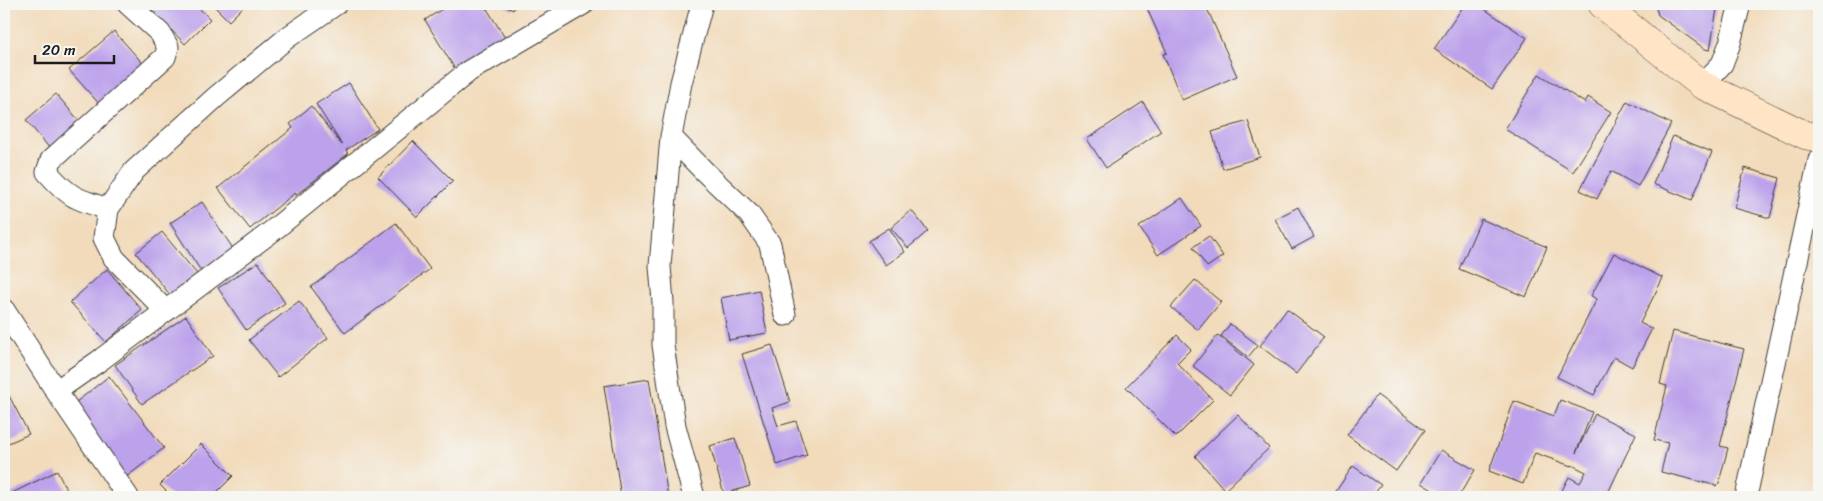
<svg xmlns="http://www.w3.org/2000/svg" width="1823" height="501" viewBox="0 0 1823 501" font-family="Sriracha,sans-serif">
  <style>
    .building { fill: #bca1eb }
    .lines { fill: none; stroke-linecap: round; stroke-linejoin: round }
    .street-casing { stroke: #3c3934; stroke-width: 23 }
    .secondary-casing { stroke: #3c3934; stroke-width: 29 }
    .street { stroke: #fff; stroke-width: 21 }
    .secondary { stroke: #ffe4c6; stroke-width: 28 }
  </style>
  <rect width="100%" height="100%" fill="#f6f6f2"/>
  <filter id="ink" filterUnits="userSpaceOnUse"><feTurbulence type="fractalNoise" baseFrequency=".02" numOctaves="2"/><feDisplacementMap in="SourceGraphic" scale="10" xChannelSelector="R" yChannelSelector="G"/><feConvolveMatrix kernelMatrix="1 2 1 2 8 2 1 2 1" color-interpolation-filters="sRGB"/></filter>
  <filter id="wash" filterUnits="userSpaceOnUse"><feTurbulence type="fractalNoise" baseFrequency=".0096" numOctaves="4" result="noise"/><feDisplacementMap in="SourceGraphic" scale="20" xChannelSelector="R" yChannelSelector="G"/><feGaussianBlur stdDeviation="1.12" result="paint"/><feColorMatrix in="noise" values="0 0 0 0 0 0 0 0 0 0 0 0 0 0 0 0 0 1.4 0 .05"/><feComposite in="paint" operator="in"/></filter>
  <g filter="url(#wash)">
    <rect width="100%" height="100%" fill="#f2dbbb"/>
    <g id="blocks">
      <path class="building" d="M146,4h49l15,15 -25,25z
        M212,4h34l-17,17z
        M450,4h34l21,34 -50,31 -30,-49z
        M501,4h15l-3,6z
        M1145,4h60l32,72 -55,24 -19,-46 4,-1z
        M1465,4h12l50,34 -35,51 -58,-40z
        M1655,4h60l2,5 -7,41 -5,-1 -47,-34z
        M114,31l32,36 -44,40 -33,-37z
        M1539,74l46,29 3,-6 23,15 -38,60 -68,-43z
        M349,83l29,46 -32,21 2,4 -52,41 -1,-2 -45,36 -32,-41 75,-60 -3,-4 21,-18 31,39 -26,-41z
        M56,94l26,30 -31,26 -25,-30z
        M1627,101l44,23 -33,62 -27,-15 -14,28 -17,-9z
        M1143,102l18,29 -55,37 -19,-29z
        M1248,121l12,36 -37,12 -11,-37z
        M1673,136l39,16 -20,48 -39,-16z
        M413,141l40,40 -36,36 -39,-40z
        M1745,168l35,10 -10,40 -36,-10z
        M1182,198l19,28 -43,29 -19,-28z
        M202,202l32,48 -33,21 -31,-48z
        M1298,207l16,30 -22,12 -17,-30z
        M911,210l17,21 -20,17 -17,-20z
        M1481,219l66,28 -21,50 -67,-28z
        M396,223l34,46 -85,64 -34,-46z
        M889,228l16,24 -19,13 -17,-24z
        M162,232l35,42 -26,22 -35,-43z
        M1209,236l14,20 -16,11 -14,-20z
        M1614,253l49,25 -23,45 12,6 -20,38 -18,-10 -20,38 -37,-18 40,-78 -6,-3z
        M258,262l27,41 -39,27 -28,-42z
        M107,269l35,41 -36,32 -36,-40z
        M1195,280l26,22 -23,28 -27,-23z
        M759,290l8,43 -38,7 -8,-42z
        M299,301l29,37 -50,39 -29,-37z
        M1287,309l37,28 -28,37 -36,-28z
        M186,316l27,40 -71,48 -27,-39z
        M1230,324l28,21 -10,12 -27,-21z
        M1673,331l71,18 -24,97 8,2 -10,38 -57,-14 7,-29 -14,-3 13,-54 -7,-2z
        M1177,335l14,14 -14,14 36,37 -37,37 -50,-50z
        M1218,335l36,30 -24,30 -37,-29z
        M772,345l18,57 -18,6 6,18 18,-5 11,34 -30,10 -35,-111z
        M109,376l55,72 -39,30 -55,-71z
        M649,379l19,118h-47l-17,-111z
        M4,386l25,48 -25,11z
        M1377,395l48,35 -29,41 -49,-36z
        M1560,400l32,12 -16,41 19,-39 41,20 -30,63h-39l-7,-3 9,-17 11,6 6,-11 -14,-7 -1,1 -36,-13 -12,31 -34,-13 25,-70 40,15z
        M1238,415l31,33 -44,42 -30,-34z
        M735,438l15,48 -26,8 -14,-48z
        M201,444l32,32 -21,21h-40l-12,-12z
        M1441,450l34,20 -17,27h-14l-23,-14z
        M1353,466l28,19 -9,12h-40z
        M57,471l13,26h-66z"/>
    </g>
  </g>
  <g filter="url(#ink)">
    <use href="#blocks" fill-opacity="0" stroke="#3c3934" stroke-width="1"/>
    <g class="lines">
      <g class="street-casing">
        <path id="street" d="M1702,85l20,-21 8,-21 10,-39
          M671,137l34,35 44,42 21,30 15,71
          M108,209c-32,-10 -38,-11 -61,-37l4,-12 114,-103 3,-10 -8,-14 -32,-29
          M4,310l52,81 72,106
          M166,311l-52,-53 -10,-20 4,-29 26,-38 82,-74 72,-60 48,-33
          M56,391l43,-30 172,-129 198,-161 114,-67
          M694,497l-19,-71 -12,-81v-43l-3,-36 11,-129 10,-54 21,-79
          M1746,497l73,-337"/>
      </g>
      <g class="secondary-casing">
        <path id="secondary" d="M1602,4l100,81 103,50 14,3"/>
      </g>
      <use href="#street" class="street"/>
      <use href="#secondary" class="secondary"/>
    </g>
  </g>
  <rect width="1823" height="501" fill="none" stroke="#f6f6f2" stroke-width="20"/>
  <path d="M35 55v8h79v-8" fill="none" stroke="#1c1c1c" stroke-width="2.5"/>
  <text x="42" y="55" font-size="15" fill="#1c1c1c" stroke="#f6f6f2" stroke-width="4" paint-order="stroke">20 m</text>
</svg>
